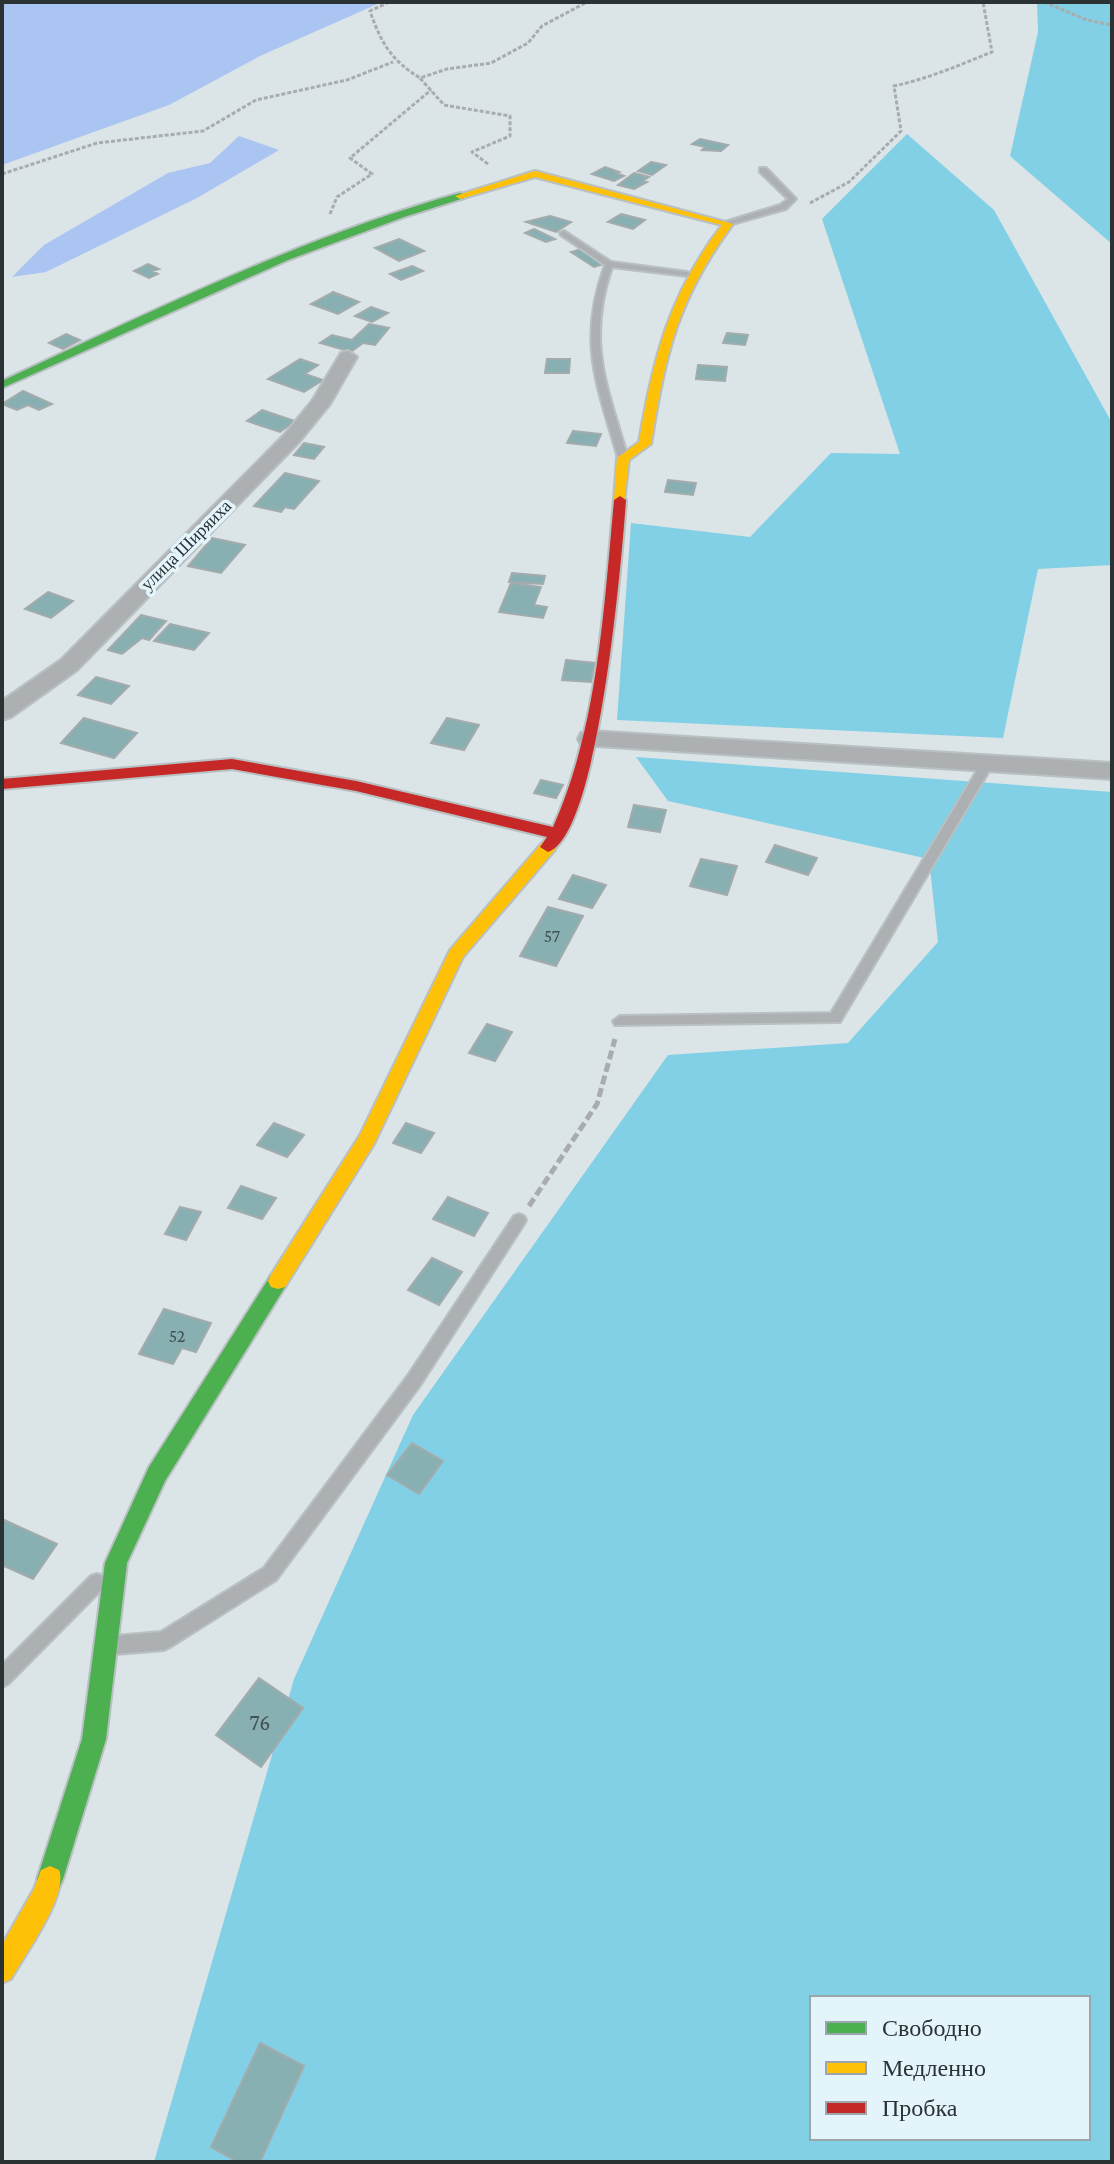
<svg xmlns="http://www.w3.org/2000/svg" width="1114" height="2164" viewBox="0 0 1114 2164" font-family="'Crimson Pro',serif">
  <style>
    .forest { fill: #81d0e5; fill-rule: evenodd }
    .water { fill: #abc5f3 }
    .building { fill: #88b0b3; stroke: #a3abac; stroke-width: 2 }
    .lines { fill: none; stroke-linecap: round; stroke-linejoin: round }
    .lane-casing { stroke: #b9c0c2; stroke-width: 4 }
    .street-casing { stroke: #b9c0c2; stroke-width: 4 }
    .fast-casing { stroke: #b9c0c2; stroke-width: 4 }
    .slow-casing { stroke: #b9c0c2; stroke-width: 4 }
    .jam-casing { stroke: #b9c0c2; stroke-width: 4 }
    .path-far1 { stroke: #a8acae; stroke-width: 3; stroke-dasharray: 4 2; stroke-linecap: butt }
    .path { stroke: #a8acae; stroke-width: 5; stroke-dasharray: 9 4; stroke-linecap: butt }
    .lane { fill: #adb0b2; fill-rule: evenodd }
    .street { fill: #adb0b2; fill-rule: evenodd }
    .fast { fill: #4caf50; fill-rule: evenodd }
    .slow { fill: #ffc107; fill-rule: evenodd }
    .jam { fill: #c62828; fill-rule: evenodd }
    .labels { text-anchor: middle; stroke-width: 7; stroke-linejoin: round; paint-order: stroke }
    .far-street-label { font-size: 18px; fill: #2b3234; stroke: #e3f4fb }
    .number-label { font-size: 18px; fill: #425254 }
    .near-number-label { font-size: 22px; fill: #425254 }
  </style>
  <rect width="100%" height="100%" fill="#dbe4e7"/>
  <path class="forest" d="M1037,2h75v242l-102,-88 28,-124z
    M907,134l87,76 118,213v142l-74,4 -35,169 -386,-18 14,-197 119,14 81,-84 69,1 -78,-235z
    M636,757l476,35v1370h-958l140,-483 119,-264 255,-360 180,-12 90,-101 -9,-83 -261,-58zM812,1998h276v140h-276z"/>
  <path class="water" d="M2,2h380l-122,54 -91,49 -167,60z
    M239,136l40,14 -82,48 -151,74 -34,5 32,-32 124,-72 42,-10z"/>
  <path class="building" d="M700,139l28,6 -7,6 -19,-1 3,-3 -13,-3z
    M651,162l15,3 -14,10 -14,-4z
    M605,167l14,5 -3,1 8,3 -10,5 -22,-7z
    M634,173l15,4 -6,4 4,1 -13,7 -16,-4z
    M621,214l24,6 -12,9 -25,-7z
    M550,216l21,6 -15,10 -30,-10z
    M534,229l21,10 -9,3 -21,-9z
    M399,239l25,12 -25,10 -24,-13z
    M581,249l23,15 -10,3 -23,-15z
    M148,264l11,5 -7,2 6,3 -9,4 -15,-7z
    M412,266l11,5 -22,9 -11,-6z
    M333,292l26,10 -21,12 -27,-10z
    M371,307l17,6 -16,9 -17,-6z
    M369,324l20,4 -14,17 -12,-2 -12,9 -31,-9 12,-8 20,5z
    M727,333l21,2 -3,10 -22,-2z
    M66,334l14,6 -17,9 -14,-6z
    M300,359l18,6 -13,9 18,6 -19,12 -36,-13z
    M547,359h23l-1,14h-24z
    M698,365l29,2 -2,14 -29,-2z
    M23,391l29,13 -13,6 -11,-5 -11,5 -15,-6z
    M262,410l33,11 -15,11 -33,-11z
    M573,431l28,3 -5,12 -29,-3z
    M304,443l20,4 -10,12 -20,-4z
    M285,473l34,8 -25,28 -9,-2 -4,5 -27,-6z
    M668,480l28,3 -3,12 -28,-3z
    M212,538l33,7 -24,28 -33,-7z
    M512,573l33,3 -2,8 -34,-2z
    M511,583l30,4 -7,18 13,2 -4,11 -44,-6z
    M48,592l25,9 -22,17 -26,-9z
    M141,615l25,6 -17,19 -7,-2 -20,16 -14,-4z
    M170,624l39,9 -15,17 -40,-9z
    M566,660l29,3 -4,19 -29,-2z
    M96,677l33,9 -18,18 -33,-9z
    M84,718l53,15 -23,25 -53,-15z
    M447,718l32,7 -15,25 -33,-7z
    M541,780l22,5 -7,13 -22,-5z
    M634,805l32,5 -6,22 -32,-5z
    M775,845l42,13 -9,17 -42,-13z
    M701,859l36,7 -10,29 -37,-9z
    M573,875l33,10 -14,23 -33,-9z
    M548,907l35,9 -27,50 -36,-10z
    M487,1024l25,8 -17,29 -26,-8z
    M274,1123l30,12 -17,22 -30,-12z
    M406,1123l28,10 -13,20 -28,-10z
    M241,1186l35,12 -14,21 -34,-11z
    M448,1197l40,16 -14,23 -41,-17z
    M180,1207l21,5 -15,28 -21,-6z
    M432,1258l30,14 -23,33 -31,-15z
    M164,1309l47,14 -15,29 -14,-4 -9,16 -34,-10z
    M412,1443l31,18 -24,33 -32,-19z
    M2,1519l55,25 -24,35 -31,-14z
    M259,1678l44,30 -42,59 -45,-32z
    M260,2043l44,23 -44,96h-22l-27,-15z"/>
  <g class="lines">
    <g class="lane-casing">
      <path id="lane" d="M760,168h6l30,31 -10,10 -61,17v-4l55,-17 8,-6 -28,-27z
        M564,231l47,31 76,10 4,2 -4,2 -75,-9c-26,75 -5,119 16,191l-2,2 -8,-2c-21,-74 -41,-116 -13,-193l-44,-30 -1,-2z
        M987,760l6,4 -153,258 -225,3 -2,-4 7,-5 211,-3 150,-249z
        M519,1214l5,2 2,4 -2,4 -103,160 -145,196 -106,67 -6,3 -49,4 -6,-3 -3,-6 3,-6 6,-3 46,-4 103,-64 145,-194 105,-158z
        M97,1574l6,2 3,6 -3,6 -95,96 -6,3v-22l89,-89z"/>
    </g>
    <g class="street-casing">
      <path id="street" d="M348,351l9,6 -27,47 -31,38 -222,228 -66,47 -9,3v-19l59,-41 224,-226 27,-33 29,-48z
        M590,731l522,32v16l-531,-34 -3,-6 3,-6z"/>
    </g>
    <g class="fast-casing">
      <path id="fast" d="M460,193l4,1v4l-60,19 -116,43 -286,128v-7c149,-69 299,-144 458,-188z
        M278,1273l7,2 3,6 -3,6 -120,194 -38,82 -21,176 -43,140 -4,9 -9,4 -9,-4 -4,-9 45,-140 23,-176 44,-96 122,-192z"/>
    </g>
    <g class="slow-casing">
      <path id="slow" d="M535,171l198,53c-56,76 -67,128 -82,220l-22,16 -5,43 -10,-3 3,-42 22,-16c14,-83 30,-148 83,-217l-187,-48 -75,22 -5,-3z
        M548,842l6,1 2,4 -2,4 -91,106 -89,187 -89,143 -7,2 -7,-2 -3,-6 3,-6 89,-140 90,-185 92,-107z
        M50,1866l9,4c10,24 -35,86 -48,109l-9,4v-38l32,-56 7,-19z"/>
    </g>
    <g class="jam-casing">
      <path id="jam" d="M620,496l6,4c-4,56 -27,336 -78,352l-8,-5 7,-10 -191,-46 -124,-22 -230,20v-10l230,-20 124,22 197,46c45,-100 51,-219 61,-327z"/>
    </g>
    <path class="path-far1" d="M389,2l-19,9c11,32 21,49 50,67
      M1044,2l43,18 25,5
      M488,164l-16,-12 38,-16v-20l-66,-11 -24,-27 27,-9 44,-6 37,-20 14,-17 45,-24
      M2,174l95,-31 106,-12 53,-31 91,-20 46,-18
      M810,203l39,-21 52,-51 -7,-45c33,-7 66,-21 98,-34l-9,-50
      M330,214l7,-17 35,-23 -22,-16 81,-68"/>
    <path class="path" d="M529,1206l68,-102 18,-65"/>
    <use href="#lane" class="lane"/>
    <use href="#street" class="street"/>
    <use href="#fast" class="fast"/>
    <use href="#slow" class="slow"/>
    <use href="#jam" class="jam"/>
  </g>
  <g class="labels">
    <g class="far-street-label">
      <text transform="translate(186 545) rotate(-45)" y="6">улица Ширяиха</text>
    </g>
    <g class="number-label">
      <text x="552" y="942">57</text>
      <text x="177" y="1342">52</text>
    </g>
    <g class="near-number-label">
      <text x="260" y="1730">76</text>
    </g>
  </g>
  <rect width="1114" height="2164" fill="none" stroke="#2b3234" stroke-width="8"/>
  <rect x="810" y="1996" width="280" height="144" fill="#e3f4fb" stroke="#99a6ab" stroke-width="2"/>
  <rect x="826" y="2022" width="40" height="12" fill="#4caf50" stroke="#99a6ab" stroke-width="2"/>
  <text x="882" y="2036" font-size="24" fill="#2b3234">Свободно</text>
  <rect x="826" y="2062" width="40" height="12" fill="#ffc107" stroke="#99a6ab" stroke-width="2"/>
  <text x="882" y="2076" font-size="24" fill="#2b3234">Медленно</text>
  <rect x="826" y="2102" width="40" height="12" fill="#c62828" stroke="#99a6ab" stroke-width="2"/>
  <text x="882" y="2116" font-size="24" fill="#2b3234">Пробка</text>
</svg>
